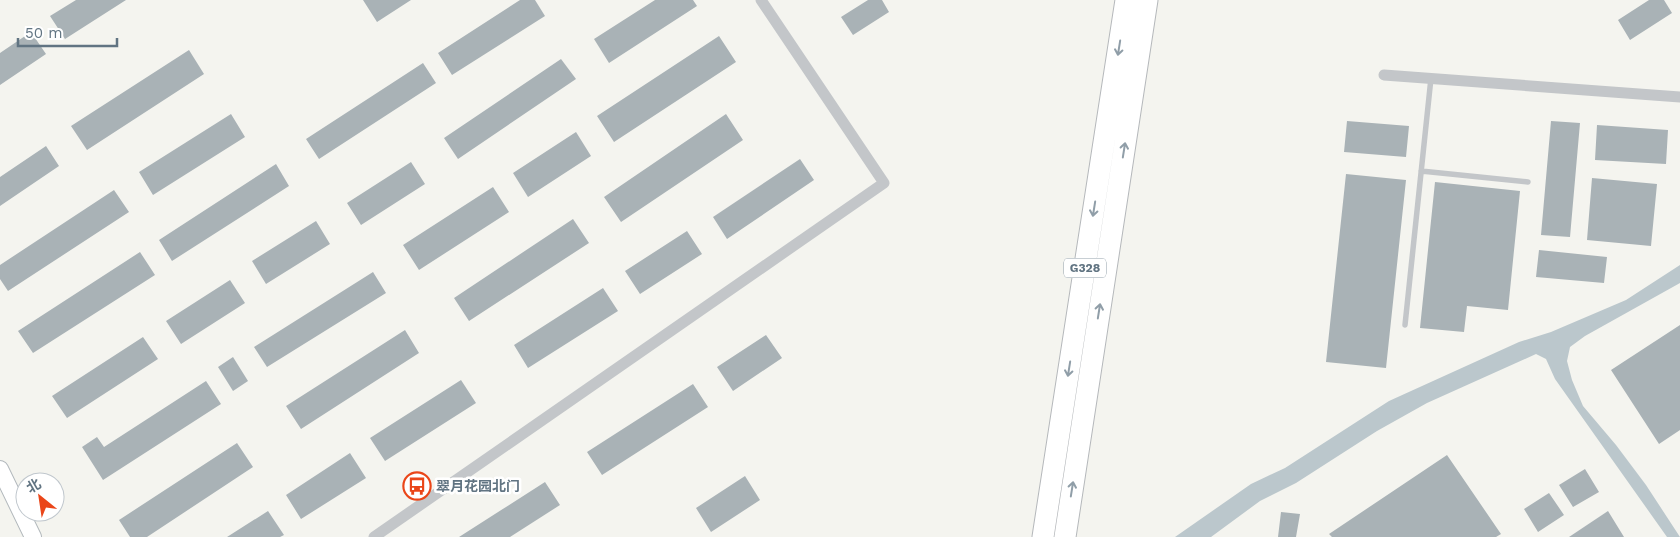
<svg xmlns="http://www.w3.org/2000/svg" width="1680" height="537" viewBox="0 0 1680 537" font-family="'Work Sans','Noto Sans SC',sans-serif">
  <style>
    .water { fill: #bbc7cc }
    .building { fill: #a9b2b6 }
    .lines { fill: none; stroke-linecap: round; stroke-linejoin: round }
    .secondary-casing { stroke: #b2b8bc; stroke-width: 18 }
    .highway-casing { stroke: #b5b8bb; stroke-width: 23 }
    .lane { stroke: #c3c6c9; stroke-width: 5.5 }
    .street { stroke: #c3c6c9; stroke-width: 11 }
    .secondary { stroke: #fff; stroke-width: 16 }
    .highway { stroke: #fff; stroke-width: 21 }
    .oneway { stroke: #909ea8 }
    .labels { text-anchor: middle; stroke-width: 5; stroke-linejoin: round; paint-order: stroke }
    .shield { fill: #fff; stroke: #909ea8; stroke-width: 1 }
    .shield-label { font-size: 12px; font-weight: bold; fill: #617482 }
    .poi-label { font-size: 14px; font-weight: bold; fill: #617482; stroke: #fff; text-anchor: start }
  </style>
  <rect width="100%" height="100%" fill="#f4f4ef"/>
  <path class="water" d="M1680,265v18l-95,53 -15,11 -3,14 5,19 11,26 33,39 30,40 34,52h-13l-112,-158 -9,-20 -10,-5 -109,49 -50,28 -81,52 -36,18 -49,36h-36l76,-53 34,-16 104,-67 130,-59 32,-10 75,-32z"/>
  <path class="building" d="M76,0h50l-61,39 -15,-23z
    M363,0h48l-34,22z
    M520,0h15l10,16 -93,59 -14,-22z
    M655,0h38l4,6 -88,57 -15,-24z
    M868,0h14l7,12 -36,23 -12,-18z
    M1649,0h15l8,13 -42,27 -12,-20z
    M31,32l15,22 -46,31v-32z
    M719,36l17,26 -122,80 -17,-26z
    M189,50l15,24 -117,76 -16,-24z
    M561,59l15,20 -118,80 -14,-21z
    M423,63l13,20 -117,76 -13,-20z
    M231,114l14,23 -92,58 -14,-23z
    M726,114l17,26 -122,82 -17,-25z
    M1347,121l62,5 -3,31 -62,-5z
    M1551,121l29,2 -10,114 -29,-2z
    M1597,125l71,5 -2,34 -71,-4z
    M576,132l15,24 -63,41 -15,-24z
    M46,146l13,20 -59,40v-29z
    M800,159l14,21 -87,59 -14,-22z
    M411,162l14,22 -64,41 -14,-22z
    M276,164l13,22 -117,75 -13,-21z
    M1346,174l60,6 -20,188 -60,-6z
    M1592,178l65,6 -6,62 -64,-6z
    M1435,182l85,9 -12,119 -41,-4 -3,26 -44,-4z
    M493,187l16,25 -90,58 -16,-25z
    M114,190l15,22 -121,79 -8,-12v-14z
    M573,219l16,24 -120,78 -15,-23z
    M316,221l14,23 -64,40 -14,-23z
    M687,231l15,23 -62,40 -15,-23z
    M1539,250l68,7 -3,26 -68,-6z
    M140,252l15,23 -122,78 -15,-22z
    M373,272l13,21 -119,74 -13,-20z
    M230,280l15,23 -64,41 -15,-23z
    M603,288l15,23 -90,57 -14,-23z
    M1680,325v105l-21,14 -48,-74z
    M405,330l14,23 -118,76 -15,-23z
    M766,335l16,23 -49,33 -16,-24z
    M143,337l15,22 -91,59 -15,-22z
    M233,357l15,24 -15,10 -15,-24z
    M461,380l15,23 -91,58 -15,-23z
    M206,381l15,23 -118,76 -21,-33 15,-10 7,10z
    M693,384l15,23 -106,68 -15,-23z
    M237,443l16,24 -106,70h-17l-11,-17z
    M350,453l16,25 -65,41 -15,-24z
    M1447,455l54,79 -5,3h-164l-3,-3z
    M1585,469l14,23 -26,15 -14,-22z
    M745,476l15,24 -49,32 -15,-24z
    M545,482l15,23 -50,32h-51z
    M1549,493l15,22 -26,17 -14,-23z
    M268,511l16,24 -4,2h-53z
    M1608,511l16,26h-55z
    M1281,512l19,2 -4,23h-18z"/>
  <g class="lines">
    <g class="secondary-casing">
      <path id="secondary" d="M0,469l33,68"/>
    </g>
    <g class="highway-casing">
      <path id="highway" d="M1043,537l83,-537
        M1065,537l82,-537"/>
    </g>
    <path class="lane" d="M1421,171l107,11
      M1405,325l26,-247"/>
    <path class="street" d="M1384,75l296,22
      M374,537l510,-354 -123,-183"/>
    <use href="#secondary" class="secondary"/>
    <use href="#highway" class="highway"/>
  </g>
  <defs><path id="oneway-shaft" d="M-6 0H5M1.5-3L5.5 0L1.5 3" fill="none" stroke-width="1.6" stroke-linecap="round" stroke-linejoin="round" transform="scale(1.25)"/></defs>
  <g class="oneway">
    <use href="#oneway-shaft" transform="translate(1119 48) rotate(99)"/>
    <use href="#oneway-shaft" transform="translate(1124 150) rotate(-81)"/>
    <use href="#oneway-shaft" transform="translate(1094 209) rotate(99)"/>
    <use href="#oneway-shaft" transform="translate(1099 311) rotate(-81)"/>
    <use href="#oneway-shaft" transform="translate(1069 369) rotate(99)"/>
    <use href="#oneway-shaft" transform="translate(1072 489) rotate(-81)"/>
  </g>
  <defs>
    <g id="bus-ring" transform="scale(1.4375)"><circle r="9.5" fill="#fff" stroke="#ea4619" stroke-width="1.5"/><path d="M-5-6H5V4H4V6H2V4H-2V6H-4V4H-5ZM-3.5-4V0h7V-4ZM-3.5 1.2v1.5H-2V1.2ZM2 1.2v1.5H3.5V1.2Z" fill="#ea4619"/></g>
  </defs>
  <g fill-rule="evenodd">
    <use href="#bus-ring" x="417" y="486"/>
  </g>
  <g class="labels">
    <rect class="shield" x="1064" y="258.5" width="42" height="19" rx="4"/>
    <g class="shield-label">
      <text x="1085" y="272">G328</text>
    </g>
    <g class="poi-label">
      <text x="436" y="491">翠月花园北门</text>
    </g>
  </g>
  <g transform="translate(40 497) rotate(330)"><circle r="24" fill="#ffffff" stroke="#c0c7cd"/>
  <path d="M0-4L9 19L0 12L-9 19Z" fill="#ea4619"/>
  <text y="-8" font-size="14" font-weight="bold" text-anchor="middle" fill="#617482">北</text>
  </g>
  <path d="M18 38v8h99v-8" fill="none" stroke="#617482" stroke-width="2.5"/>
  <text x="25" y="38" font-size="15" fill="#617482" stroke="#ffffff" stroke-width="4" paint-order="stroke">50 m</text>
</svg>
